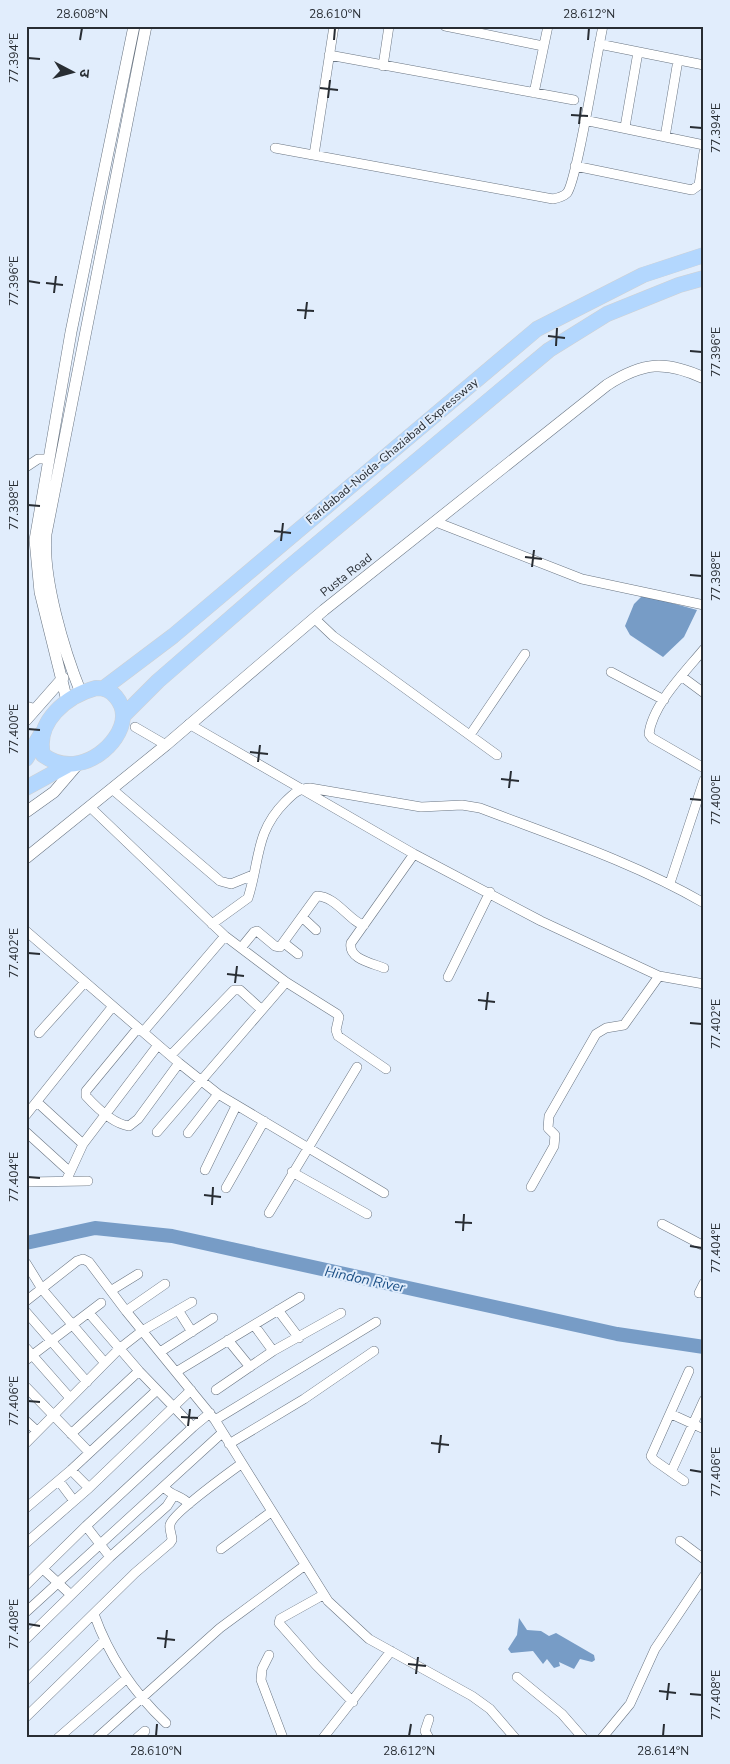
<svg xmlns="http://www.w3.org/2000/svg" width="730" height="1764" viewBox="0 0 730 1764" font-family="'Nunito Sans','Noto Sans Devanagari',sans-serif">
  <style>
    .water { fill: #779cc6 }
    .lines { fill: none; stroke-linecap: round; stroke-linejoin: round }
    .river { stroke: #779cc6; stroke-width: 14 }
    .minor-casing { stroke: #6a7582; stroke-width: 10 }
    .tertiary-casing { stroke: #6a7582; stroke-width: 12 }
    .primary-casing { stroke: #d0d1d2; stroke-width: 16 }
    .minor { stroke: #fff; stroke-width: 9 }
    .tertiary { stroke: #fff; stroke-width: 11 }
    .primary { stroke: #b3d7fe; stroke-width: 15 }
    .ticks { fill: none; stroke: #282d33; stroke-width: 2 }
    .labels { text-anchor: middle; stroke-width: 4; stroke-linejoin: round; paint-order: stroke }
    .street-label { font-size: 12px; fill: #282d33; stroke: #e1edfc }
    .water-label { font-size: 14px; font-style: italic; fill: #1d5187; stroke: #e1edfc }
    .neatline { fill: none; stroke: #282d33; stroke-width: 2 }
    .ticks-label { font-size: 12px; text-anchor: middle; fill: #282d33 }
  </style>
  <rect width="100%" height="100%" fill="#e1edfc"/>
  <path class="water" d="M643,595l54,15 -13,27 -21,20 -33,-22 -5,-9 9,-22z
    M519,1618l8,12 14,1 8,5 7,-3 38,22 1,5 -3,2 -12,-3 -6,10 -15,-7 1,4 -6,2 -7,-9 -4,5 -10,-13 -22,2 -3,-4 9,-14z"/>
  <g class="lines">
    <path class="river" d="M26,1243l69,-15 77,8 445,98 87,13"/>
    <g class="minor-casing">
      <path id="minor" d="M445,26l98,20
        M599,44l105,21
        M329,55l245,45
        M383,66l6,-40
        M534,93l14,-67
        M584,120l120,25
        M625,127l13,-75
        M665,137l13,-77
        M275,148l278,51c5,-1 10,-2 14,-6 10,-12 30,-141 36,-167
        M314,155l20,-129
        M575,166l117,24 7,-5 5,-33
        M26,467l12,-8h10
        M436,522l146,57 122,26
        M314,618l19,18 164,119
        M704,649c-18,22 -52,56 -55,85l3,4 52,30
        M611,672l53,28
        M681,676l23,17
        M26,706l10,3
        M189,724l225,130 127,67 118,55 45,8
        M135,727l31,18
        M470,735l55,-81
        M112,789l108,92 11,3 22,-9
        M90,807l135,129 61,46 51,32 2,3 -3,13 2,6 48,33
        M670,883l34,-103
        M302,917l14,13
        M212,924l36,-26c12,-37 7,-66 37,-96 9,-9 13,-13 25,-14l111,19 41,-2 18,3c76,29 153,54 224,95
        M26,931l153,132 39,31 166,99
        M284,943l14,11
        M241,948l13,-16 3,-1 18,15 5,1 37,-51c19,0 34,27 47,29
        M384,968c-12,-5 -36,-9 -33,-25l63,-89
        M448,977l42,-85
        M138,1028l-52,63v5c10,11 28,28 43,30l9,-7 41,-56
        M143,1032l82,-96
        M39,1033l46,-51
        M171,1055l63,-65h6l22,20
        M37,1102l46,42
        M26,1115l87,-109
        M26,1132l44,40
        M157,1132l129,-150
        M188,1133l30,-39
        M205,1170l31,-64
        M292,1172l75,42
        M66,1181l17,-37 75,-99
        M26,1182l62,-1
        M531,1187l23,-41 1,-11 -7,-7 1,-12 47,-82 10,-6 18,-3 35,-49
        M226,1188l38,-67
        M269,1213l88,-146
        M662,1224l42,22
        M26,1263l16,26 63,74
        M112,1290l26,-16
        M699,1293l5,-10
        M26,1301l51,-40 6,-2 6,3 37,49 89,109 113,181 41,38 103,57 18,13 25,29
        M178,1310l14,22
        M278,1310l21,28
        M126,1311l39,-27
        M26,1312l61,70
        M254,1325l19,26
        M228,1340l22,27
        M26,1348l44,50
        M160,1352l53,-34
        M26,1360l75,-57
        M176,1372l124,-75
        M26,1387l63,65
        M216,1390l57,-39 68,-38
        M671,1414l33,15
        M215,1420l161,-98
        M26,1421l11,10
        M193,1427l17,-14
        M71,1434l68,-63
        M26,1443l93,-94 23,-18 50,-29
        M229,1444l75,-45 70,-48
        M71,1470l18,18
        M671,1472l33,-72
        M59,1481l15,20
        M684,1481l-30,-21 -3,-4 38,-85
        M164,1487c7,9 17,8 25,17
        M26,1508l45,-38 85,-79
        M86,1526l24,31
        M680,1541l24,18
        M26,1543l63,-55 102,-98
        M221,1549l50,-37
        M43,1569l28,26
        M26,1585l60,-59 107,-99 -54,-56 -50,-58
        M323,1595l-43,24 -1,4 37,42 37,37
        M26,1612l196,-179
        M94,1614c15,42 39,78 72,109
        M26,1639l84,-82 57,-51 7,-11
        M269,1655l-7,14 -1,11 22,58
        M517,1677l45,37 21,24
        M26,1680l109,-107 35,-30 2,-3c0,-5 -3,-10 -2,-15 1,-11 60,-53 71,-61
        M26,1717l78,-76
        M58,1738l69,-60
        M97,1738l123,-110 84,-62
        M137,1738l8,-7
        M323,1738l68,-87
        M429,1738l-4,-7 4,-12
        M602,1738l28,-34 25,-55 49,-73"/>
    </g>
    <g class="tertiary-casing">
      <path id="tertiary" d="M81,693c-17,-42 -39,-115 -35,-159l100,-508
        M67,701l-27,-109 -5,-52 36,-208 63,-306
        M26,720l37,-42
        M26,812l28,-20 24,-28
        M26,858l140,-113 158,-135 283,-225c36,-23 58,-25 97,-7"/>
    </g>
    <g class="primary-casing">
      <path id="primary" d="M96,688c9,0 14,2 20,9 21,25 -10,61 -37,66 -13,3 -25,0 -36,-8 -8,-33 23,-59 53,-67z
        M104,688l69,-52 364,-307 106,-54 61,-20
        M124,715l34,-34 129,-112 262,-219 58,-36 72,-29 25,-7
        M26,759l15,-25
        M26,788l44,-24"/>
    </g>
    <use href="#minor" class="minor"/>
    <use href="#tertiary" class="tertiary"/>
    <use href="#primary" class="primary"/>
  </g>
  <path class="ticks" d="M80,40l2,-12M334,40l1,-12M588,40l1,-12M28,58l12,1M320,88l18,2M328,98l2,-18M571,115l17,1M579,124l2,-17M690,127l12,1M28,281l12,2M46,283l17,2M54,293l2,-17M297,310l17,1M305,319l2,-17M548,336l17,2M556,346l1,-18M690,351l12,1M28,505l12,1M274,531l17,2M281,541l2,-18M525,557l17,2M532,567l2,-17M690,575l12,1M28,729l12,1M250,752l18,2M258,762l2,-17M501,779l18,2M509,788l2,-17M690,799l12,1M28,953l12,1M227,974l17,2M235,983l2,-17M478,1000l17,2M486,1010l2,-18M690,1023l12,1M28,1177l12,1M204,1195l17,2M212,1205l1,-18M455,1222l17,1M463,1231l1,-17M690,1246l12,2M28,1401l12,1M181,1417l17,1M188,1426l2,-17M431,1443l18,2M439,1453l2,-18M690,1470l12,2M28,1624l12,2M157,1638l18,2M165,1648l2,-18M408,1664l18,2M416,1674l2,-17M659,1691l17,2M690,1694l12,1M667,1700l2,-17M156,1736l1,-12M409,1736l2,-12M663,1736l1,-12"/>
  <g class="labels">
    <g class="street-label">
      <text transform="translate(392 451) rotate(-40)" y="4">Faridabad-Noida-Ghaziabad Expressway</text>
      <text transform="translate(346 575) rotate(-38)" y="4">Pusta Road</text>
    </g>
    <g class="water-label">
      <text transform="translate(365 1279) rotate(12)" y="5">Hindon River</text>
    </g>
  </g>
  <rect width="730" height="1764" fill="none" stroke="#e1edfc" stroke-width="55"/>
  <g transform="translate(72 72) rotate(96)" stroke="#e1edfc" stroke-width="4" paint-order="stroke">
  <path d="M0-4L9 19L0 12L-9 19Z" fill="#282d33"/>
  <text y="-8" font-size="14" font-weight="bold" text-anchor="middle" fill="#282d33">उ</text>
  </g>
  <rect x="28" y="28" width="674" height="1708" class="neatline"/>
  <g class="ticks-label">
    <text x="82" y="18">28.608°N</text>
    <text x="335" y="18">28.610°N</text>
    <text x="589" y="18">28.612°N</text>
    <text transform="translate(14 58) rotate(-90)" y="4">77.394°E</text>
    <text transform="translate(716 128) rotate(-90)" y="4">77.394°E</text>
    <text transform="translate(14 281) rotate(-90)" y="4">77.396°E</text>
    <text transform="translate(716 352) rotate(-90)" y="4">77.396°E</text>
    <text transform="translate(14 505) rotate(-90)" y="4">77.398°E</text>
    <text transform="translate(716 576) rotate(-90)" y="4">77.398°E</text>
    <text transform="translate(14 729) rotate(-90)" y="4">77.400°E</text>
    <text transform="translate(716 800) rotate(-90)" y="4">77.400°E</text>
    <text transform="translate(14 953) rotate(-90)" y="4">77.402°E</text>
    <text transform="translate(716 1024) rotate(-90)" y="4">77.402°E</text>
    <text transform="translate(14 1177) rotate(-90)" y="4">77.404°E</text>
    <text transform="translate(716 1248) rotate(-90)" y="4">77.404°E</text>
    <text transform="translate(14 1401) rotate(-90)" y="4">77.406°E</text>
    <text transform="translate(716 1472) rotate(-90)" y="4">77.406°E</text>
    <text transform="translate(14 1624) rotate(-90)" y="4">77.408°E</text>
    <text transform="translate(716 1695) rotate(-90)" y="4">77.408°E</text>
    <text x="156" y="1755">28.610°N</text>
    <text x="409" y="1755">28.612°N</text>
    <text x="663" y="1755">28.614°N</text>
  </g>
</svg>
